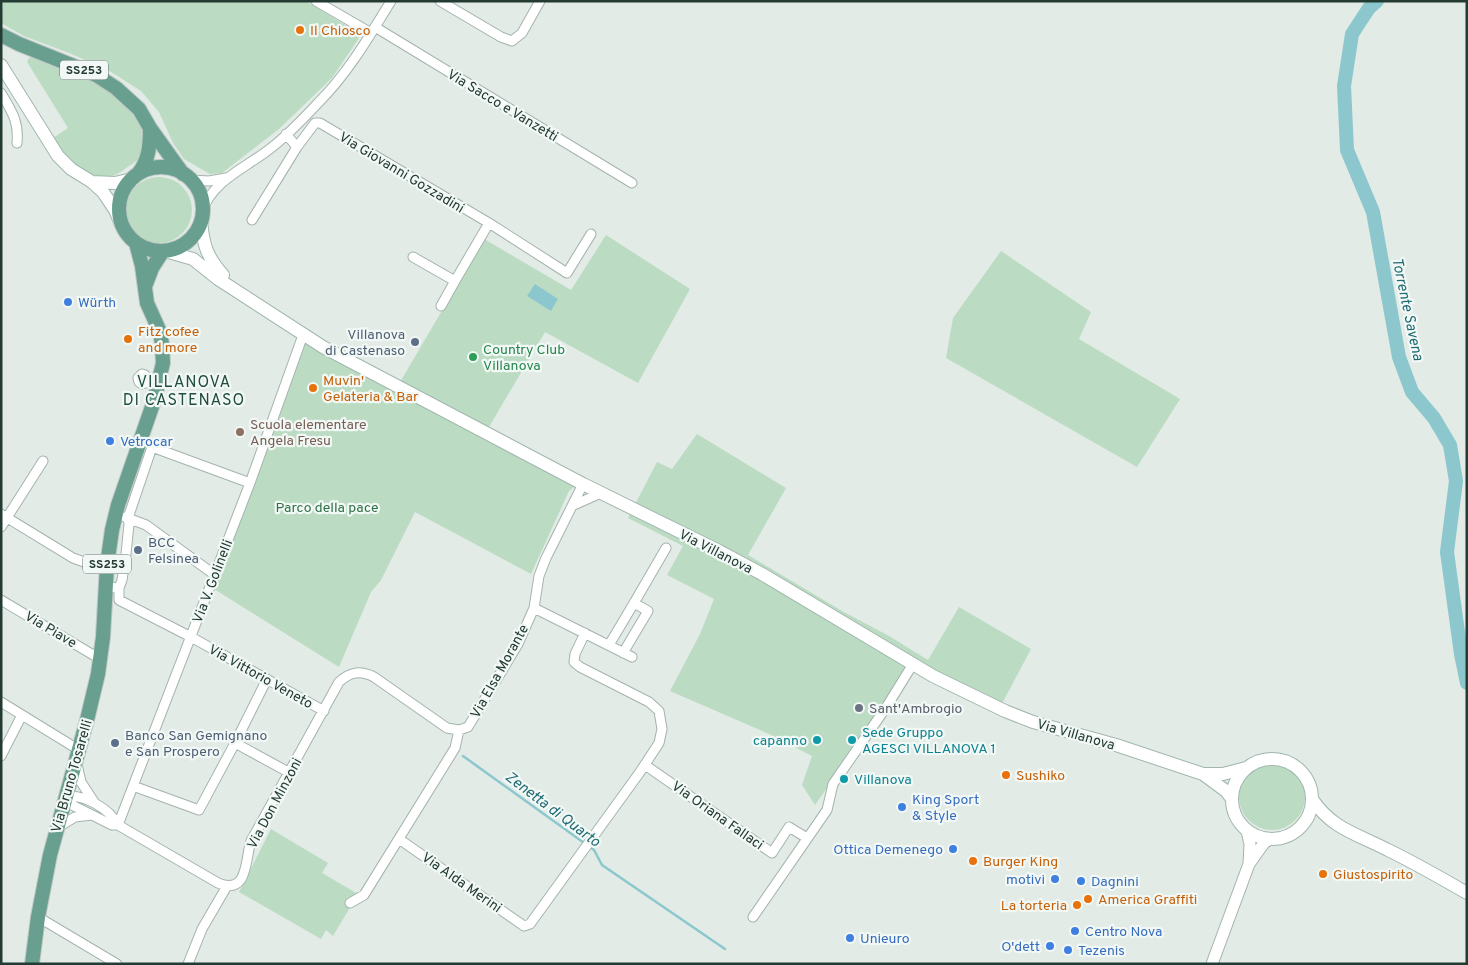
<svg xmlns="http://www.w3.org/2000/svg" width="1468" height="965" viewBox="0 0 1468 965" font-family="Overpass,sans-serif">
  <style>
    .green { fill: #bbdcc2 }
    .water { fill: #8cc7ce }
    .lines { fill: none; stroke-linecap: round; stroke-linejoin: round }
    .stream { stroke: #8cc7ce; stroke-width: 2.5 }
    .river { stroke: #8cc7ce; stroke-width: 14 }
    .minor-casing { stroke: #a5b3ad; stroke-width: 11 }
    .tertiary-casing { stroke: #a5b3ad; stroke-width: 13 }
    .secondary-casing { stroke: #a1b7ae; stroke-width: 14 }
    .primary-casing { stroke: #c1c8c6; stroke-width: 16 }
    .minor { stroke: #fff; stroke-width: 9 }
    .tertiary { stroke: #fff; stroke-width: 11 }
    .secondary { stroke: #fff; stroke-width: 12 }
    .primary { stroke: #689f8e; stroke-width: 14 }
    .food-dot { fill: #e8710a; stroke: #f2f8f5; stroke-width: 2 }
    .shop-dot { fill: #3f7fe0; stroke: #f2f8f5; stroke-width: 2 }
    .service-dot { fill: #5c6f8a; stroke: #f2f8f5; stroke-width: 2 }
    .leisure-dot { fill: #2e9e5b; stroke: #f2f8f5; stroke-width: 2 }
    .education-dot { fill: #8d6e63; stroke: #f2f8f5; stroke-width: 2 }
    .worship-dot { fill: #6b7280; stroke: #f2f8f5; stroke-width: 2 }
    .culture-dot { fill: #0f9aa8; stroke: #f2f8f5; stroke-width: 2 }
    .labels { text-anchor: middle; stroke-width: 4.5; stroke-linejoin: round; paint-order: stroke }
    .shield { fill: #f2f8f5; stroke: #61746d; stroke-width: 1 }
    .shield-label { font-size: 12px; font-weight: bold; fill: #233b33 }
    .food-label { font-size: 14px; fill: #c56008; stroke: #f2f8f5; text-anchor: start }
    .street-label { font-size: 14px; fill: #233b33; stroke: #f2f8f5 }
    .shop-label { font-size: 14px; fill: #366cbe; stroke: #f2f8f5; text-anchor: start }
    .service-label { font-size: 14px; fill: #4e5e75; stroke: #f2f8f5; text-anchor: start }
    .leisure-label { font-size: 14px; fill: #27864d; stroke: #f2f8f5; text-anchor: start }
    .education-label { font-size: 14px; fill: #785e54; stroke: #f2f8f5; text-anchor: start }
    .park-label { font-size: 14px; fill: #2e7144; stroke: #f2f8f5 }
    .worship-label { font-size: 14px; fill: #5b616d; stroke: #f2f8f5; text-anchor: start }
    .culture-label { font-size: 14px; fill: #0d838f; stroke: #f2f8f5; text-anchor: start }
    .water-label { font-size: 15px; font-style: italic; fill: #1f6b75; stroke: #f2f8f5 }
    .quarter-label { font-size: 16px; letter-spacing: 1px; fill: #1f4d3f; stroke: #f2f8f5 }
  </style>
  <rect width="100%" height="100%" fill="#e2ebe6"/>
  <path class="green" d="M3,1h303l55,34 -29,43 -53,51 -57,44 -12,1 -26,-15 -11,-16 -14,-31 -18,-21 -33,-21 -39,-17 -45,-17 -23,-13z
    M32,57c35,11 90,31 108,66 5,10 6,27 -2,36 -3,4 -9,7 -12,9 -9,7 -16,11 -28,8 -21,-4 -34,-22 -45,-38l15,-10 -41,-66 2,-4z
    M126 210a33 33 0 1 1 66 0a33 33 0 1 1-66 0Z
    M606,235l84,54 -52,94 -93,-51 -59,100 93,51 -10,8 -38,83 -116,-62 -34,68 -10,12 -32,75 -133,-83 98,-247 92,52 88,-150 87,51z
    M1001,251l90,61 -12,27 101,60 -43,68 -191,-109 7,-40z
    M697,434l89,54 -38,67 94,56 47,25 39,24 31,-53 72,42 -32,60 -87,-42 -97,138 -13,-20 10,-29 -43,-22 -99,-43 30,-57 14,-35 -47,-24 16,-29 -55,-28 29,-56 15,7z
    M1239 797a33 33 0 1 1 66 0a33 33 0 1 1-66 0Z
    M271,829l57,34 -6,10 36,21 -25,42 -7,-6 -5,9 -82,-47z"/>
  <path class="water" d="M535,284l23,15 -7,12 -24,-15z"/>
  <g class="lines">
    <path class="stream" d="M463,756l131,94 8,15 123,84"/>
    <path class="river" d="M1377,1l-8,7 -17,26 -8,52 3,64 26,62 26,145 13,35 22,26 16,27 6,36 -9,71 14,102 6,29"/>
    <g class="minor-casing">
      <path id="minor" d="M316,1l55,32
        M440,1l61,36 11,4 10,-8 18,-32
        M375,27l257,156
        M1,93c11,19 18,28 16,50
        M286,134l11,13 18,-24h5l169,100 78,50 24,-39
        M190,180l19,1 17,-3
        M202,211c12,-32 44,-43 69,-63 17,-13 32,-29 47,-45 30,-30 51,-66 73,-102
        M252,220l45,-73
        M413,257l42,24 34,-58
        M441,306l14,-25
        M148,380l-2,3 -4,1 -3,-2 -1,-4 4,-4 3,1 3,5 11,3
        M574,505l27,-12
        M1,514l72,44 14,5 20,2
        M125,517l21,8 69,50
        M1,527l42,-66
        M106,587l13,1 3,-8 4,-26 3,-30 -1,-6 24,-71 98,36
        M119,588v12l72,37 133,74
        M1,600l99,59
        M634,603l32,-55
        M534,608l98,49
        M609,645l25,-42 14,8 -25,42
        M1,702l78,48
        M235,743l32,-64
        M1,756l21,-41
        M77,764l4,18 13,20
        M645,765l127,88 17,-26 18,11
        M133,786l66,24 36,-67 55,30
        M65,797l9,9 38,19h6l100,58c31,13 27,-25 33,-42l88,-159c11,-10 21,-12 35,-5l73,51 12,2 9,-3 50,-83 16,-36 5,-32 7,-18 37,-74
        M65,797c18,-4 45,12 53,28
        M118,825l132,-342 53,-148
        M58,827l17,-10 17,-2
        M399,839l125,87 6,-2 110,-152 19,-29 3,-14 -3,-18 -10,-9 -69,-35 -6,-5 1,-8 10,-21
        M350,903l14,-8 91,-147 4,-18
        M38,917l79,47
        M753,917l74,-107 6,-26 54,-78 26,-42
        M188,964l14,-35 25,-43"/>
    </g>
    <g class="tertiary-casing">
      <path id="tertiary" d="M1247,831l3,13 -1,20
        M1212,964l37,-100 15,-21 6,-4"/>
    </g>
    <g class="secondary-casing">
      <path id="secondary" d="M1,65l57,91 13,13 21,13 11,10 12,18 6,14
        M92,182l23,1 17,-4
        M201,220c2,25 6,37 22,55
        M165,251l28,8 25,20 105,68 260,137 136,67 43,23 171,102 72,35 28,11 83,23 87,29 23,17 6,8
        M1232 799a40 40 0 1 1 80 0a40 40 0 1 1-80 0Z
        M1203,774h20l23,-6
        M1312,799c20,30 45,35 76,51 27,13 53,28 79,43"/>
    </g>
    <g class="primary-casing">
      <path id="primary" d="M1,35l18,9 77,31 20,13 23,21 11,19 33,46
        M119 209a42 42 0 1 1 84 0a42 42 0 1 1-84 0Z
        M138,174c11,-14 12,-28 12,-46
        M146,284l6,-16 11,-17
        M32,964l6,-47 12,-62 37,-135 11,-46 5,-37 4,-72 5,-35 6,-25 36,-104 9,-38 -1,-19 -2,-12 -13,-29 -5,-37 -6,-23"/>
    </g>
    <use href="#minor" class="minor"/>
    <use href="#tertiary" class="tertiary"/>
    <use href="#secondary" class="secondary"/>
    <use href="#primary" class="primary"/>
  </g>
  <g class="food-dot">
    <circle cx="300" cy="30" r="5"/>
    <circle cx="128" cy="339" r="5"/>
    <circle cx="313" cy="388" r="5"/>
    <circle cx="1006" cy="775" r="5"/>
    <circle cx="973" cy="861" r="5"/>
    <circle cx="1323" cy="874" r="5"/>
    <circle cx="1088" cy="899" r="5"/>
    <circle cx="1077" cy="905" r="5"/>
  </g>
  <g class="shop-dot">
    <circle cx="68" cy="302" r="5"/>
    <circle cx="110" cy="441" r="5"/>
    <circle cx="902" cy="807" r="5"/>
    <circle cx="953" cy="849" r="5"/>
    <circle cx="1055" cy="879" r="5"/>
    <circle cx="1081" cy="881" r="5"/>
    <circle cx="1075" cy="931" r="5"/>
    <circle cx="850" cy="938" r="5"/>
    <circle cx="1050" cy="946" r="5"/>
    <circle cx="1068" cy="950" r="5"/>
  </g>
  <g class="service-dot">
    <circle cx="415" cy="342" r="5"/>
    <circle cx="138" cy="550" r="5"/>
    <circle cx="115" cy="743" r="5"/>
  </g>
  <circle class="leisure-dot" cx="473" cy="357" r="5"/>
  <circle class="education-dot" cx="240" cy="432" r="5"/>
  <circle class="worship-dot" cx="859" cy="708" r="5"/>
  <g class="culture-dot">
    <circle cx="817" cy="740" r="5"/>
    <circle cx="852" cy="740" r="5"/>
    <circle cx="844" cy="779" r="5"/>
  </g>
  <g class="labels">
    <g class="shield">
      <rect x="60" y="60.5" width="48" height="19" rx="4"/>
      <rect x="83" y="554.5" width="48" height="19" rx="4"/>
    </g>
    <g class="shield-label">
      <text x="84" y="74">SS253</text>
      <text x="107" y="568">SS253</text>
    </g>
    <g class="food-label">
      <text x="310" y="35">Il Chiosco</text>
      <text x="138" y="336">Fitz cofee<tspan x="138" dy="16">and more</tspan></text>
      <text x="323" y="385">Muvin'<tspan x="323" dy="16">Gelateria &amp; Bar</tspan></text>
      <text x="1016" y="780">Sushiko</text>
      <text x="983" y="866">Burger King</text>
      <text x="1333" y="879">Giustospirito</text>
      <text x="1098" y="904">America Graffiti</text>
      <text x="1067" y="910" text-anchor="end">La torteria</text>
    </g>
    <g class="street-label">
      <text transform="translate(503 105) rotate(31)" y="5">Via Sacco e Vanzetti</text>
      <text transform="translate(402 172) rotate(31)" y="5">Via Giovanni Gozzadini</text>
      <text transform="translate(716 551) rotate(27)" y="5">Via Villanova</text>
      <text transform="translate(212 581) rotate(-69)" y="5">Via V. Golinelli</text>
      <text transform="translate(51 629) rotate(31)" y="5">Via Piave</text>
      <text transform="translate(499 671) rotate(-61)" y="5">Via Elsa Morante</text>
      <text transform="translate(261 676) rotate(29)" y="5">Via Vittorio Veneto</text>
      <text transform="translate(1076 734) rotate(16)" y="5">Via Villanova</text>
      <text transform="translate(71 776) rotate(-74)" y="5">Via Bruno Tosarelli</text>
      <text transform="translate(274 803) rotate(-62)" y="5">Via Don Minzoni</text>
      <text transform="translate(718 815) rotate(35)" y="5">Via Oriana Fallaci</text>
      <text transform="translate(462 882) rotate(35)" y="5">Via Alda Merini</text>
    </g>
    <g class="shop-label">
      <text x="78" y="307">Würth</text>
      <text x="120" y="446">Vetrocar</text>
      <text x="912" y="804">King Sport<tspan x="912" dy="16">&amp; Style</tspan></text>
      <text x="943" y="854" text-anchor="end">Ottica Demenego</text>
      <text x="1045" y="884" text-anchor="end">motivi</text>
      <text x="1091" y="886">Dagnini</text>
      <text x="1085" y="936">Centro Nova</text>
      <text x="860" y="943">Unieuro</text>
      <text x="1040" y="951" text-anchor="end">O'dett</text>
      <text x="1078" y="955">Tezenis</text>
    </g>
    <g class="service-label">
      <text x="405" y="339" text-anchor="end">Villanova<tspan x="405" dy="16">di Castenaso</tspan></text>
      <text x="148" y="547">BCC<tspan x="148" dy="16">Felsinea</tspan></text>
      <text x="125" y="740">Banco San Gemignano<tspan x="125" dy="16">e San Prospero</tspan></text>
    </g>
    <g class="leisure-label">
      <text x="483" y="354">Country Club<tspan x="483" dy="16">Villanova</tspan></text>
    </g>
    <g class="education-label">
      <text x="250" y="429">Scuola elementare<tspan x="250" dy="16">Angela Fresu</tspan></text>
    </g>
    <g class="park-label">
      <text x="327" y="512">Parco della pace</text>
    </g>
    <g class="worship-label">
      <text x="869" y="713">Sant'Ambrogio</text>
    </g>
    <g class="culture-label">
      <text x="862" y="737">Sede Gruppo<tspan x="862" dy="16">AGESCI VILLANOVA 1</tspan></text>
      <text x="807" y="745" text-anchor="end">capanno</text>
      <text x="854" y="784">Villanova</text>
    </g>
    <g class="water-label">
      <text transform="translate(1408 309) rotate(78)" y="5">Torrente Savena</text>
      <text transform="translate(553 809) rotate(37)" y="5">Zenetta di Quarto</text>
    </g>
    <g class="quarter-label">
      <text x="184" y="387">VILLANOVA<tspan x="184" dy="18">DI CASTENASO</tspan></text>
    </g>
  </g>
  <rect width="1468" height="965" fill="none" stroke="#233b33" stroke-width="5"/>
</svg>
